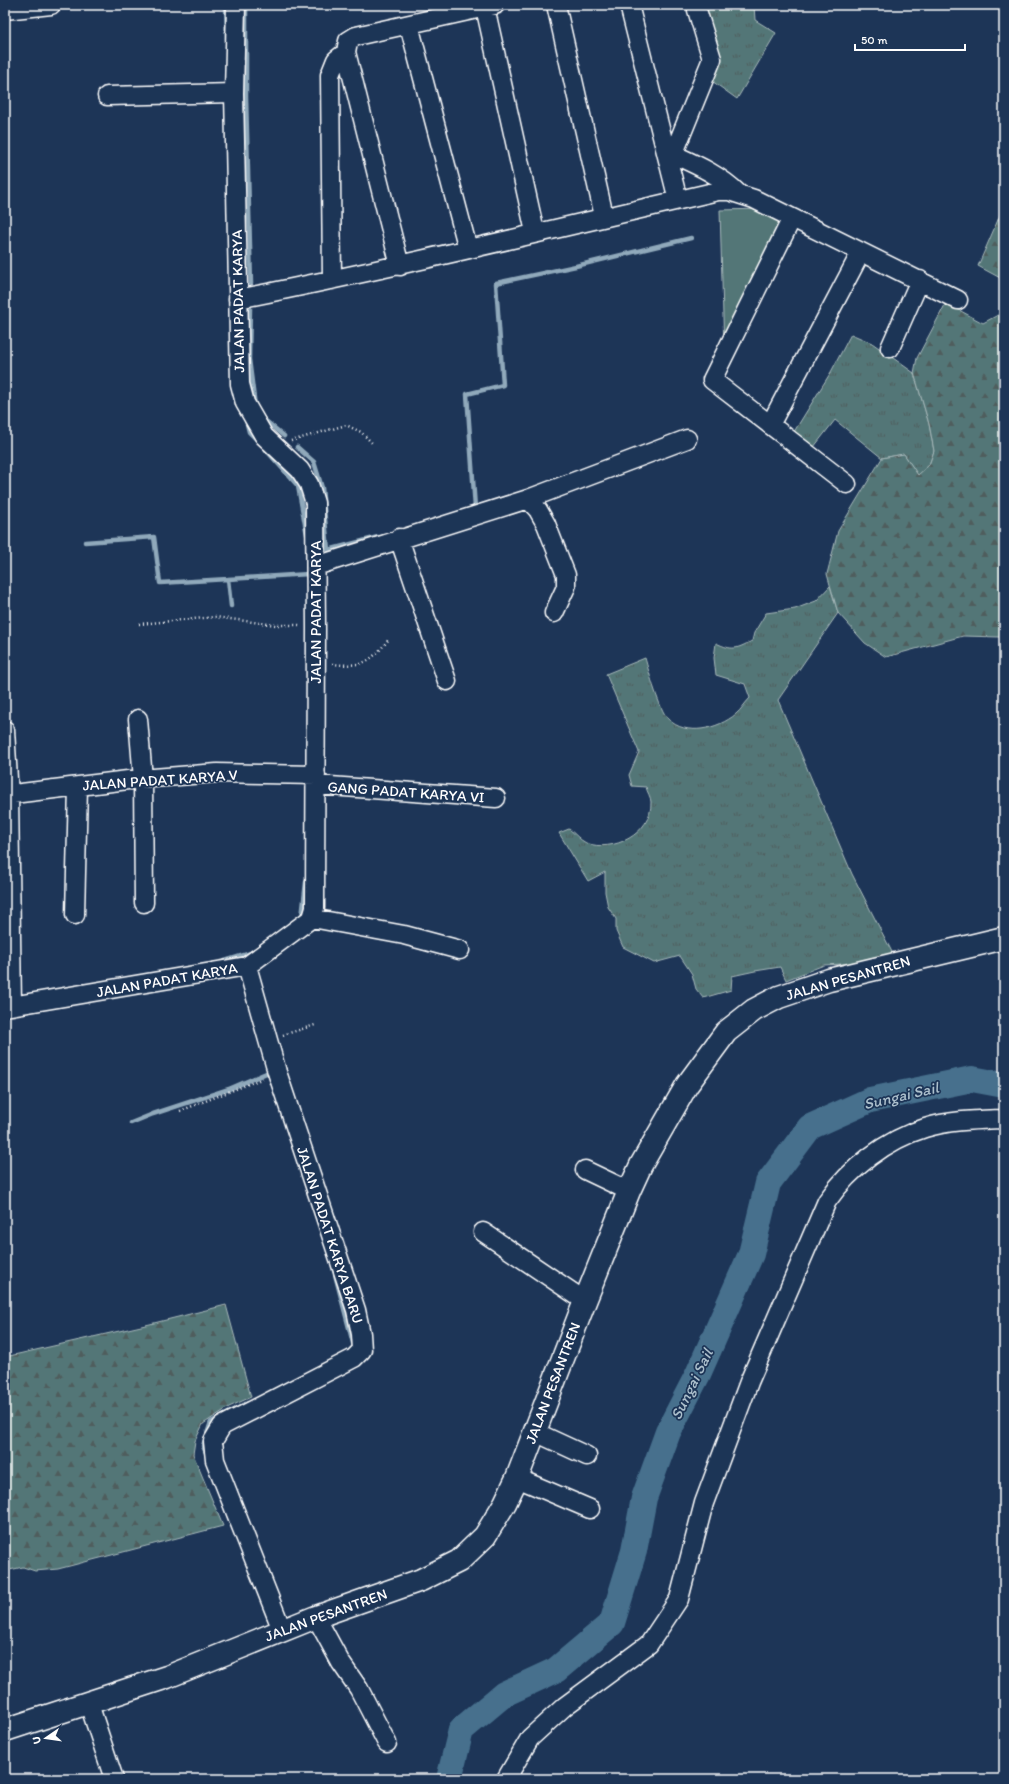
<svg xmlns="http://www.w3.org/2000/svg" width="1009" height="1784" viewBox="0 0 1009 1784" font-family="Itim,sans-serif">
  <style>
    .grass { fill: url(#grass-tufts); stroke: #a9babb }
    .forest { fill: url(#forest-firs); stroke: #a9babb }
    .garden { fill: #537677; stroke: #a9babb }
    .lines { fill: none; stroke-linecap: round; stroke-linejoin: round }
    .stream { stroke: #90a9bb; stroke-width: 4.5 }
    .river { stroke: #46708d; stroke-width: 26 }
    .minor-casing { stroke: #fff; stroke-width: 21 }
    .major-casing { stroke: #fff; stroke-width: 25 }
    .path { stroke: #fff; stroke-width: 2.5; stroke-dasharray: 1 3; stroke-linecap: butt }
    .minor { stroke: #1d3557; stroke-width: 18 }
    .major { stroke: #1d3557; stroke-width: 22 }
    .labels { text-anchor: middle; stroke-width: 3.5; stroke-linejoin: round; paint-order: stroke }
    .street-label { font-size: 15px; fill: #fff; stroke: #1d3557 }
    .water-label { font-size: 16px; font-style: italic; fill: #acbfcc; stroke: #1d3557 }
  </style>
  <defs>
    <pattern id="grass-tufts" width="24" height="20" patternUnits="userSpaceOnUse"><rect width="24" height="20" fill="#537677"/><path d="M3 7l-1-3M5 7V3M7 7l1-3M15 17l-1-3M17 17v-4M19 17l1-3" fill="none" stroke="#4f5d5d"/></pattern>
    <pattern id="forest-firs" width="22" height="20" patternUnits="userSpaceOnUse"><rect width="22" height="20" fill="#537677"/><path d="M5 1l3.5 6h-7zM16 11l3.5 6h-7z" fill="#4f5d5d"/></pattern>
  </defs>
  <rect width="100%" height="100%" fill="#1d3557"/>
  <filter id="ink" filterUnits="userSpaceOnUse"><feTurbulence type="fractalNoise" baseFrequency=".025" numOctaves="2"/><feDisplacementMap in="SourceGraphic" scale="8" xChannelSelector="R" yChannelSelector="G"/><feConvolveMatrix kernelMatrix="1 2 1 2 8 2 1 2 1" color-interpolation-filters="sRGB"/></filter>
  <g filter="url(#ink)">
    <path class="grass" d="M699,5h55l1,15 21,13 -39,66 -25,-18z
      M851,334l21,9 42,30 15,51 5,27 -5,14 -11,11 -14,-22 -22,4 -47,-38 -25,32 -18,-17 39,-63z
      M830,586l8,27 -60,87 74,174 41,80 -32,9 -37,2 -38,15 -6,-13 -25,4 -23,5 -1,14 -28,8 -7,-9 -4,-15 -12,-18 -26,7 -31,-16 -7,-16v-12l-8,-12 -3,-15v-20l-17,9 -29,-48 10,-4c5,4 11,11 17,14 27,10 66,-9 65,-41 0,-5 -4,-10 -5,-15l-14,-1 -3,-11 10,-23 -33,-78 39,-16c4,14 14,51 23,61 18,18 50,10 68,-5 5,-4 9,-11 14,-16l-5,-14 -29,-9 -2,-17 2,-15c17,8 20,6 36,-2l2,-8 12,-20 29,-4 21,-8z"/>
    <path class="forest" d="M1004,206v74l-26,-14z
      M946,303l37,20 15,-8 6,-8v332l-5,-2 -36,-1 -77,21 -21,-14 -27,-30 -11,-39 11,-43 44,-73 22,-4 14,21 11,-10 5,-14 -5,-27 -15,-51 3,-15z
      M226,1305l25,92 -22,10 -26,17 -8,17 -2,13 30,72 -165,43 -23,2 -12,-4 -18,4v-214l145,-33z"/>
    <path class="garden" d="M763,209l7,4 13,15 -59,123 -4,-141z"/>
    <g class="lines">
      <path class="stream" d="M246,5v91l5,188
        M226,7l1,32
        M250,308l-1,51 6,47
        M261,417l23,19
        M246,420l3,12 9,9
        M297,447l17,15 8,26 6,62 50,-13
        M266,450l32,36 9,49
        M472,510l3,-2 -8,-114 36,-9 -7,-102 80,-17 115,-28
        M85,542l69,-5 6,46 68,-4
        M231,606l-3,-27 81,-5
        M302,918l4,-36
        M225,961l29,-9
        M131,1123l22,-9 76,-25 42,-18
        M333,1267l21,80
        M207,1455l-4,-9 8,-24 37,-19"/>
      <path class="river" d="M449,1779l12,-49 43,-36 52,-24 56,-47 22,-72 10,-53 24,-66 30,-58 53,-120 17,-71 42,-56 60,-27 102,-21 32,6"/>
      <g class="minor-casing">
        <path id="minor" d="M556,5l48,211
          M629,5l49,195
          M485,7l50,225
          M5,10l46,-5
          M409,25l59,224
          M107,96l127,-3
          M666,151c26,12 52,22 73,43
          M673,155l39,-96 -15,-49
          M792,218l-80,162 135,104
          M400,266l-54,-214 2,-11 8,-5 139,-31
          M332,280l-2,-205 6,-15 10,-8
          M238,299c161,-32 320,-71 480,-108h11l25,8 204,101
          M890,348l30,-68
          M770,425l91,-173
          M528,499l10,11 8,14 20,51v12l-12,26
          M399,538l48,143
          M316,566l212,-67 159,-60
          M138,719l5,60 1,124
          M5,730l4,65 3,211
          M316,785l180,13
          M5,795l123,-15 89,-7 99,2
          M75,915l3,-129
          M312,918l92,17 56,15
          M247,966l30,106 79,238 5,24 1,16 -8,8 -132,68 -9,15 2,19 67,170
          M5,1007l242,-41 65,-48 3,-10 1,-280 -1,-125 -6,-19 -9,-14 -36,-34 -19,-33 -5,-19 -6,-291 2,-88
          M585,1170l44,21
          M483,1232l102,69
          M535,1432l52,24
          M517,1478l73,31
          M316,1617l25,46 18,26 28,54
          M89,1704l25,75
          M506,1779l24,-41 35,-32 84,-62 30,-45 25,-96 45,-121 78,-181c23,-33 59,-61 98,-73 26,-8 53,-8 79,-9"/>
      </g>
      <g class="major-casing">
        <path id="major" d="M5,1730l162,-53 149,-60 105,-37 38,-19 26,-25 20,-33 12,-25 68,-177 44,-110 12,-26 46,-80 39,-53 28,-22 25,-13 50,-17 175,-42"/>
      </g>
      <path class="path" d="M291,441l55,-16 15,7 12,12
        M139,624l76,-7 61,8h24
        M332,664c31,3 38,-1 57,-25
        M283,1035l32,-10
        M180,1111l84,-33"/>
      <use href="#minor" class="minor"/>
      <use href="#major" class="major"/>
    </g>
  </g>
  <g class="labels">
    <g class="street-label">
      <text transform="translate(238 301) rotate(-91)" y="5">JALAN PADAT KARYA</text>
      <text transform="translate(316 612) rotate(-90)" y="5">JALAN PADAT KARYA</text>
      <text transform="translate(160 780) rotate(-4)" y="5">JALAN PADAT KARYA V</text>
      <text transform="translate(406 792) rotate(4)" y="5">GANG PADAT KARYA VI</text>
      <text transform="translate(848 978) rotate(-16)" y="5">JALAN PESANTREN</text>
      <text transform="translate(167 980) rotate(-10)" y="5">JALAN PADAT KARYA</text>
      <text transform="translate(330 1235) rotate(72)" y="5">JALAN PADAT KARYA BARU</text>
      <text transform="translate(553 1383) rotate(-69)" y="5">JALAN PESANTREN</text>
      <text transform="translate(326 1615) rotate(-20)" y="5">JALAN PESANTREN</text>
    </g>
    <g class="water-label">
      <text transform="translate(901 1095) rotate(-13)" y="6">Sungai Sail</text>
      <text transform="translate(691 1384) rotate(-64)" y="6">Sungai Sail</text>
    </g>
  </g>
  <rect width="1009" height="1784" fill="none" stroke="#1d3557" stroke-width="20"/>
  <rect x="10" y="10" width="989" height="1764" fill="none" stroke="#fff" stroke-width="1.5" filter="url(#ink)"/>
  <g transform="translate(46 1738) rotate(257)" stroke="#1d3557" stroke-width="3" paint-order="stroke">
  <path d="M0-3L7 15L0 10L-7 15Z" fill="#ffffff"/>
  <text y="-6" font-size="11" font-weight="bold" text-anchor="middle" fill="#ffffff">U</text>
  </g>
  <path d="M855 44v6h110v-6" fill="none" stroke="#ffffff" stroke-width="2"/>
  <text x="861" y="44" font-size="12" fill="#ffffff" stroke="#1d3557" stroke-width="3" paint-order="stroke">50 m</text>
</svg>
